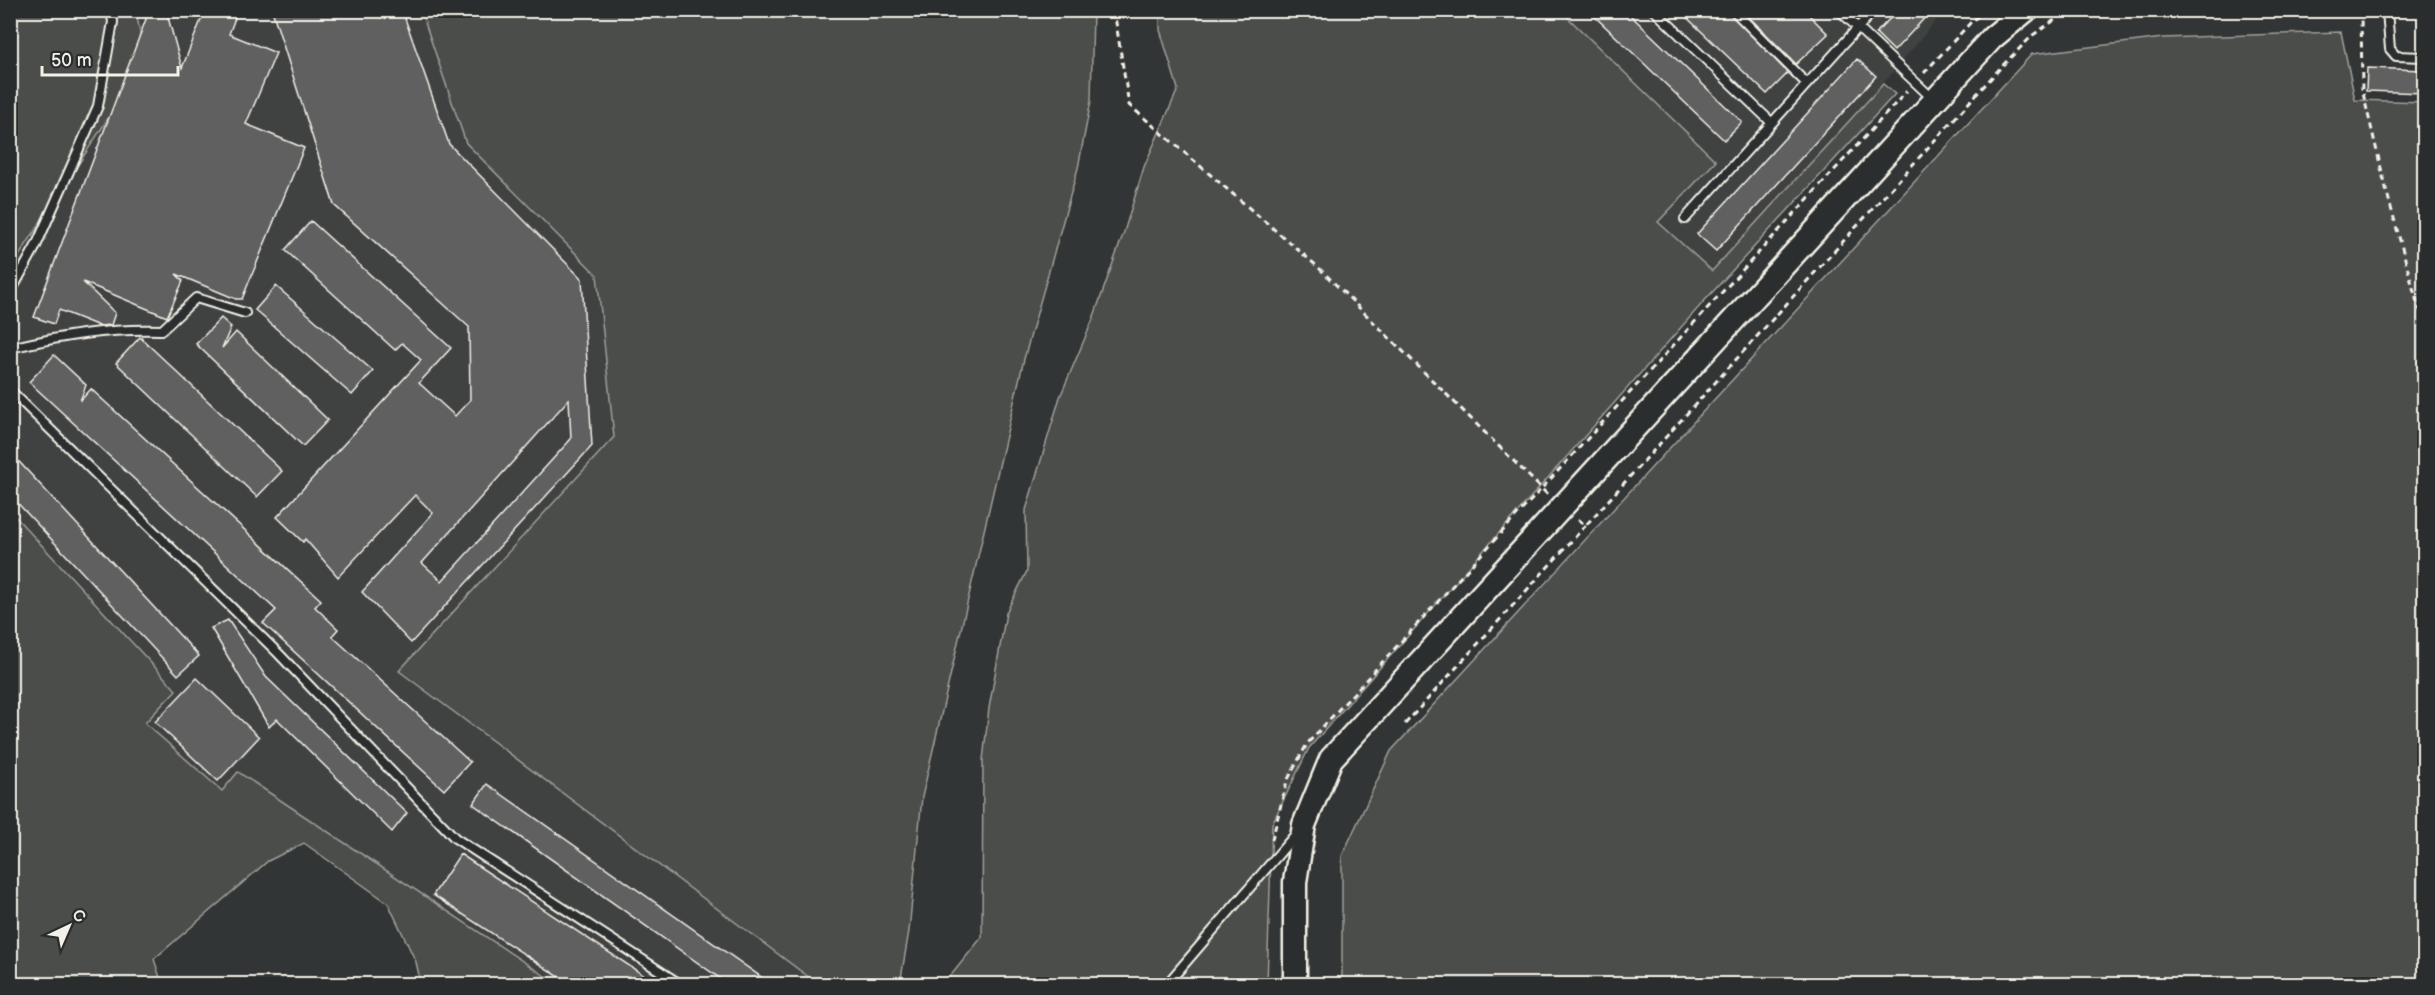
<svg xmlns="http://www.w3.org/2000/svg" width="2435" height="995" viewBox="0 0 2435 995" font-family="'Balsamiq Sans',sans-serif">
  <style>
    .built { fill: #404242 }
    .green { fill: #4b4d4c; stroke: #a09f9a; stroke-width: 1.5 }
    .building { fill: #5f605f; stroke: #f4f1e8; stroke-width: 1.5; fill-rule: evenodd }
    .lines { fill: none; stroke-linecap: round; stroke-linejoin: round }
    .lane-casing { stroke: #f4f1e8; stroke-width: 12 }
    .secondary-casing { stroke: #f4f1e8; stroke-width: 27 }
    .path { stroke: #f4f1e8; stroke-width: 3; stroke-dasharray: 6 4.5; stroke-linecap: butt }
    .lane { stroke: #2a2d2e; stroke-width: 8 }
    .secondary { stroke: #2a2d2e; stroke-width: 22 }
  </style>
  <rect width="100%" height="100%" fill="#323535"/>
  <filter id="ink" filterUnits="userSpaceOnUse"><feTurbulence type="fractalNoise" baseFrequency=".0167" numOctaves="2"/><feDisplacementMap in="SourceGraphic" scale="12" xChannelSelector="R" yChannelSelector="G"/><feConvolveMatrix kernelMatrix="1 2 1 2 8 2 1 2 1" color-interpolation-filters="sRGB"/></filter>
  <g filter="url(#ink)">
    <path class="built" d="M136,11h285l45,132 131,132 17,162 -215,234 419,313h-261l-319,-212 -16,19 -77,-68 31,-34 -165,-178v-243l113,-174 17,-56z
      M1561,11h383l-61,73 -171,188 -54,-50 57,-61z"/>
    <path class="green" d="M11,11h125l5,27 -17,56 -113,174z
      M421,11h672l-2,90 -13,67 -54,191 -102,438 -13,134 -9,53h-82l-419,-313 215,-234 -17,-162 -131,-132z
      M1160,11h401l155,150 -58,61 54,49 171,-187 12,10 -188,204 -398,450 -37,76 -5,160h-319v-5l34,-42 1,-177 6,-52 17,-95 21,-42 -1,-61 34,-113 33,-78 31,-87 20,-65 34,-78 -18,-59z
      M2341,32l14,68 69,2v882h-1082v-128l49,-105 641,-697 131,-16z
      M10,511l166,179 -31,33 77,68 16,-19 319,212h-136l-5,-22 -28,-59 -84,-60 -36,18 -114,98 8,25h-151z"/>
    <path class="building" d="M144,10h22l16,58 23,-58h33l-9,24 47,19 -30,71 58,24 -62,151h-6l-60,-25 7,7 -16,36 -84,-35 32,31 -4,12 -12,1 -40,-16 -5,14 -20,-7 112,-298z
      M272,10h130l47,134 133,135 10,167 -181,197 -49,-51 71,-79 -18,-18 -77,82 -33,-38 -2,3 -26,-25 144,-157 -19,-17 -7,7 -110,-100 26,-29 140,127 -32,35 36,33 15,-16 -1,-73 -135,-122zM569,399l2,40 -129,142 -20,-18z
      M1588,10h37l117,112 -18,18z
      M1679,10h48l61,63 -21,21z
      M1742,10h62l24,24 -32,30z
      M1898,10h34l-38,41 -18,-18z
      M1857,59l19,17 -160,175 -19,-17z
      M2367,68l57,2v23l-58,-2z
      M276,286l97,85 -21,24 -97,-85z
      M221,318l10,9 -9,21 14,-16 92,88 -25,26 -107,-102z
      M140,337l142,134 -25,26 -141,-134z
      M54,355l32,30 -6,16 11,-12 230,211 -6,7 23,22 -6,7 138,126 -26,28 -181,-167 13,-13 -247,-228z
      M10,452l189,204 -21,19 -168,-180z
      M228,620l38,57 141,136 -15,19 -115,-113 -8,8 -58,-99z
      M197,678l62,59 -41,44 -63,-59z
      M487,784l284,200h-43l-255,-180z
      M460,854l197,130h-87l-137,-89z"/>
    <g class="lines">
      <g class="lane-casing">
        <path id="lane" d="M1654,10l118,113
          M1733,10l74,74
          M1839,10l94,89
          M2387,10l3,39 6,7 28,1
          M1685,219l189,-209
          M10,293l26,-47 62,-140 15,-84 -2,-12
          M10,348c51,-12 99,-20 152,-18l34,-32 49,15
          M10,390l268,263 177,185 225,146
          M1167,984l128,-149"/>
      </g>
      <g class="secondary-casing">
        <path id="secondary" d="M1295,984v-102l9,-57 27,-66 661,-721 34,-28"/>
      </g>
      <path class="path" d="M1114,10l15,95 189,162 230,228
        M2361,10l1,79 25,104 31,113 6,11
        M1924,73l48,-52 14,-11
        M1578,520l8,5 417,-460 30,-30 29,-20 28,-5
        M1405,724l181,-199
        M1272,840l15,-59 20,-37 600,-653"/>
      <use href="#lane" class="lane"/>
      <use href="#secondary" class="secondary"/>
    </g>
  </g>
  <rect width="2435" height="995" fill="none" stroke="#2a2d2e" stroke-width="36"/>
  <rect x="18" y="18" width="2399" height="959" fill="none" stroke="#f4f1e8" stroke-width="2" filter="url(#ink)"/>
  <g transform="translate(69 926) rotate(44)" stroke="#2a2d2e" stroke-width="4.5" paint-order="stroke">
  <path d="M0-4.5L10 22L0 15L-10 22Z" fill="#f4f1e8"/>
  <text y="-9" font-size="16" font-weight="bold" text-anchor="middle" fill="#f4f1e8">С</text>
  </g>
  <path d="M42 66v9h136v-9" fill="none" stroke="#f4f1e8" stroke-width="3"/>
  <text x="51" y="66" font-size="18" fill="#f4f1e8" stroke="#2a2d2e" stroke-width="4.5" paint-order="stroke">50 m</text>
</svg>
